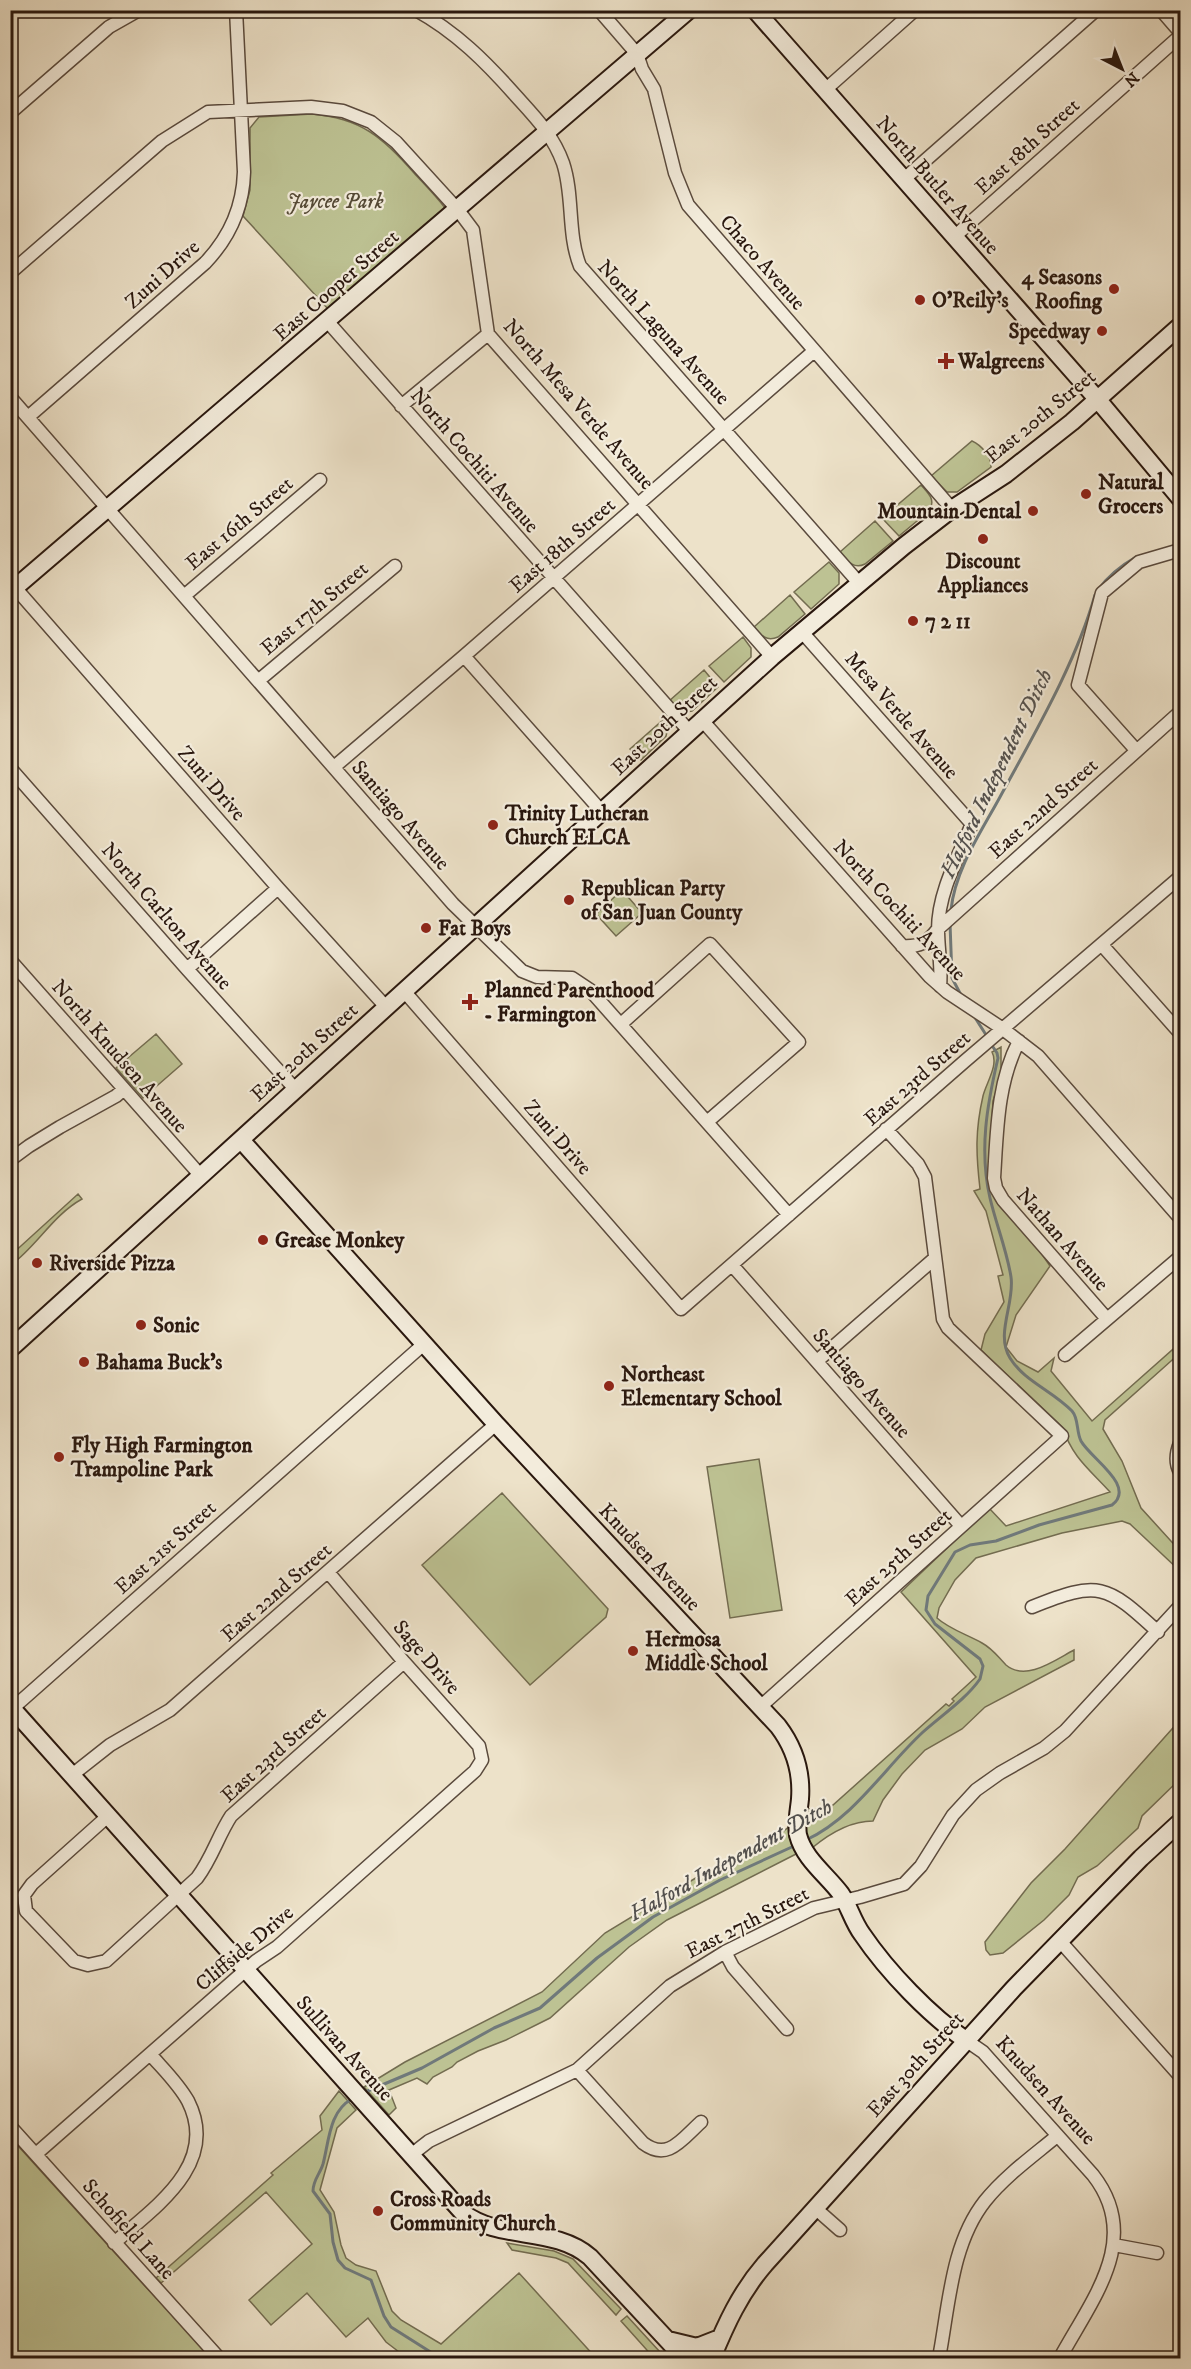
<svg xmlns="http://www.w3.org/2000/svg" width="1191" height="2369" viewBox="0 0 1191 2369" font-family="'IM FELL DW Pica',serif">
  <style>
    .green { fill: #bdc293; stroke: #736c50; stroke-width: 1.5 }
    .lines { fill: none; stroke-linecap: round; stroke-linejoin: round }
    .stream { stroke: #70797a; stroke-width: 3 }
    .street-casing { stroke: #5a4a3d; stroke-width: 15 }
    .secondary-casing { stroke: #29170e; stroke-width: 20 }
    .street { stroke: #f3ecdc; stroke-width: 12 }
    .secondary { stroke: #f3ecdc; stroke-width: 16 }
    .poi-dot { fill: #8f2418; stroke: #f3ecdc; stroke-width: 2 }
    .labels { text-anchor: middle; stroke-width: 4.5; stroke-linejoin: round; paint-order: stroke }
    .street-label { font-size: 21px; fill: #29170e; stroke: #f3ecdc }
    .park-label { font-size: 21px; font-style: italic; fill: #554a36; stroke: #f3ecdc }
    .poi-label { font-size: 21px; font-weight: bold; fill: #29170e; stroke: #f3ecdc; text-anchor: start }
    .water-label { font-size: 22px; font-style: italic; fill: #53504d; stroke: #f3ecdc }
  </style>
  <rect width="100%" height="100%" fill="#ede2c9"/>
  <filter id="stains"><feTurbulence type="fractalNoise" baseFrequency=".00333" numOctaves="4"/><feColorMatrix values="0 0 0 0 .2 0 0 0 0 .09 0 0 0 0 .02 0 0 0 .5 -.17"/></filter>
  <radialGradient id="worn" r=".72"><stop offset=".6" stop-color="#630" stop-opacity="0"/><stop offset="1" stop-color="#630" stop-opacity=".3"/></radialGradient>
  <path class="green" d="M312,114c48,4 71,23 102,59 10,11 22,23 31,35l-117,101 -85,-93 7,-26v-62l9,-11z
    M972,441c9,4 20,16 19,26l-34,25h-10l-16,-16z
    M921,485c8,9 15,15 8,26l-30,25 -17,-18z
    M875,521l18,20 -28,23c-12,6 -18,-4 -25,-12z
    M829,562l10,11v11l-28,25 -17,-17z
    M790,595l15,19 -27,23c-12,5 -17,-2 -24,-10z
    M743,637l8,11v9l-27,25 -15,-16z
    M704,670l14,17 -26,24 -11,2 -13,-11z
    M664,719l4,8 -2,9 -25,24 -11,-11z
    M622,890l20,23 -26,23 -20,-22z
    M156,1034l26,30 -39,34 -27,-30z
    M1001,1047v29l-8,25 -4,76 61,89 -34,49 -10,32 11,14 21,11 16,-14 -3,13 41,50 88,-78v10l-75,67 -2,9 19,32 19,47 39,43v20l-50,-47 -8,-3 -60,12 -86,25 -21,22 -16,28 -2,10c12,11 31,17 45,25 11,6 16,14 24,22 20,17 49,-5 68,-15v10l-89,47 -23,22 -37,21 -23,24 -19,26 -10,21c-23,0 -43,12 -61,27l-7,-14 1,-25h11l16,-4 113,-101 3,2 5,-5 -2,-2 24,-22 -75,-85 88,-84 17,18 104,-34c-20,-22 -38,-35 -47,-64l-82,-78 4,-16 19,-32 -6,-26 5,-1 -17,-64 -12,-20 6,-2c-4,-35 -5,-58 3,-93 3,-13 16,-31 9,-44z
    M78,1194l4,5c-29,16 -45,47 -71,66v-10z
    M759,1459l23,151 -52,8 -23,-151z
    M502,1493l106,116 -2,8 -76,68 -108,-120z
    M1180,1720v59l-38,37 -4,12 -41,38 -19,11 -9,18 -25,25 -41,33 -13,2 -4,-5 -1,-8 46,-59 34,-34z
    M790,1826l8,27 -131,67 -38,27 -79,71 -44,22 -28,11 -21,11 -5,5 -19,10 -6,7 -10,-6 -28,12 7,18 -7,7 -25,-28 41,-25 137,-70 63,-59 94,-57 82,-43z
    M339,2091l17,19 -19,18 -17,62 14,22 7,33 5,13 10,7 20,6 16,40 9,9 40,24 78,-71 77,85h-189l-21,-16 -18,-24 -22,19 -39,-44 -36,32 -22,-25 63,-56 -46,-52 -105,91 -5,-5 117,-103 -2,-2 51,-43 -2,-14z
    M10,2137l134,148 69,73h-202z
    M507,2243l47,8 19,8 48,50 -5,6 -48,-52 -12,-5 -44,-8z
    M627,2316l33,36 -6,6 -33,-37z"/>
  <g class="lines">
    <path class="stream" d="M1098,590c10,-14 24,-25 38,-33
      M951,910c4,-40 30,-78 49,-113 33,-61 76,-134 95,-202
      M950,923l2,55 9,17
      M974,1016l14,22
      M806,1840c49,-23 78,-72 117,-108 19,-17 43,-33 57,-53l3,-13 -3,-7 -45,-35 -9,-14 2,-14 27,-44 15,-7 26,-4 43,-16 73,-20c25,-19 -22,-47 -31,-64 -5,-10 -2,-22 -9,-30 -19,-20 -48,-30 -62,-53 -15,-24 5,-55 1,-81 -4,-26 -15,-53 -21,-79 -11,-48 -3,-93 8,-140l-1,-5 -6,-9
      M363,2093l59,-25 72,-40 46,-20 57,-50 56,-41 67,-37 74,-34
      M352,2099c-23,12 -23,43 -29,65 -3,10 -10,16 -10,27l17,23 3,28 5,18 7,8 26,12 13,36 7,11 49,31"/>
    <g class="street-casing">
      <path id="street" d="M416,10c40,22 70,52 100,86 19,21 37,39 47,67 11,33 4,70 17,103l279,317
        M599,10l38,44 5,15 12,20 21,84 13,32 264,304
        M1161,10l19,22
        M825,90l90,-80
        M10,113l99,-86 30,-17
        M903,180l193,-170
        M954,237l226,-201
        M10,273l152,-132 46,-29 103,-5 32,4 28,11 25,20 62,68 15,20 15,104 284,323
        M328,322l361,409
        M10,397l443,507 69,67 15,6 35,1 18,12 199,225
        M401,406l87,-72
        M28,417l177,-154c24,-25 38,-56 39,-91l-8,-162
        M11,583l267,305 108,119
        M184,596l136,-116
        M802,632l170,192c-14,33 -34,69 -34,106 0,19 4,38 2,56
        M464,656l139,157
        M258,681l137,-115
        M701,719l229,258 17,15 56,37 35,27 142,162
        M1136,750l-58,-65 24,-92 37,-31 41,-12
        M334,767l130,-111 350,-305
        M10,768l177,201 109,121
        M1102,945l78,88
        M902,946c18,1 25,-3 36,-17l242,-217
        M10,960l191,216
        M187,969l91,-81
        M404,991l277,318 284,-248 215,-184
        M621,1024l89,-80 89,98 -92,80
        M1019,1041c-22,42 -22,91 -25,137l2,10 7,12 104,119
        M10,1160l19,-14 31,-19 56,-31 8,-7
        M732,1265l229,261
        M1065,1355l115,-98
        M817,1361l117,-102
        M1180,1443c-4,10 -5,20 0,29
        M1032,1607c67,-27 74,-23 126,25
        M760,1707l302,-271 -114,-108 -5,-9 -18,-142 -7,-13 -32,-35
        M13,1708l412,-365
        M72,1775l38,-30 60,-35 326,-286
        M108,1816l-76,68 -8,11 2,16 48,50 14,4 18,-4 91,-83c15,-20 21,-42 34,-62l173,-154
        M1060,1941l120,135
        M725,1952l8,15 54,62
        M967,2041l16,11 110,123c50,64 -1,124 -33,183
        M577,2070l66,73c25,19 39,-4 58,-21
        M10,2126l209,232
        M36,2154l220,-193 21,-14 198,-176 7,-11 -3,-14 -75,-84 -76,-90
        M411,2155l18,-14 148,-71 93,-84 55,-34 89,-44 46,-11 44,-13 17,-18 32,-51 23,-25 24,-17 44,-25 21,-17 115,-125
        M815,2208l25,22
        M114,2243c41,-36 106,-79 74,-142 -10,-18 -25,-32 -38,-47
        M1114,2245l43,8
        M939,2358c10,-52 12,-114 46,-157 20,-25 48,-45 72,-65"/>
    </g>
    <g class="secondary-casing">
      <path id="secondary" d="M755,10l343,390 82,98
        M10,592l679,-582
        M241,1140l255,284 282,302c16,21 24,46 22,73 -1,11 -4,24 -2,36 6,24 29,40 43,59 8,12 12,28 21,40 25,37 68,82 105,107
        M10,1349l762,-692 132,-111 48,-37 54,-35 66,-52 108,-96
        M10,1706l453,507c37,28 91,13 127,44l94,101
        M668,2340l29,7 23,-9
        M712,2358c14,-34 28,-65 53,-94l249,-276 127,-130 39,-36"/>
    </g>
    <use href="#street" class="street"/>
    <use href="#secondary" class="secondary"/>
  </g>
  <g class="poi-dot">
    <circle cx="1114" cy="289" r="6"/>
    <circle cx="920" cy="300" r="6"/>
    <circle cx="1102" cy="331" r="6"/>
    <path d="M943 352h6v6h6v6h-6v6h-6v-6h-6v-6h6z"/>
    <circle cx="1086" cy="494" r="6"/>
    <circle cx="1033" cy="511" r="6"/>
    <circle cx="983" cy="539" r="6"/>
    <circle cx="913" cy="621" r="6"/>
    <circle cx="493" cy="825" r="6"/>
    <circle cx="569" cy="900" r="6"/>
    <circle cx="426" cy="928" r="6"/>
    <path d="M467 993h6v6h6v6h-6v6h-6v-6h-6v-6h6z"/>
    <circle cx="263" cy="1240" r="6"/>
    <circle cx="37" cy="1263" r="6"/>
    <circle cx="141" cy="1325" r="6"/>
    <circle cx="84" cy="1362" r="6"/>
    <circle cx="609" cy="1386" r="6"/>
    <circle cx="59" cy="1457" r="6"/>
    <circle cx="633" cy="1651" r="6"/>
    <circle cx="378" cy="2211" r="6"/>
  </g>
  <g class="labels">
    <g class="street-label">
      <text transform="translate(1027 146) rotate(-42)" y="7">East 18th Street</text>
      <text transform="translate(938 185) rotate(49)" y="7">North Butler Avenue</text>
      <text transform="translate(763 262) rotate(49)" y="7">Chaco Avenue</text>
      <text transform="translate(162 274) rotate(-42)" y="7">Zuni Drive</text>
      <text transform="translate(336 285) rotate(-41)" y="7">East Cooper Street</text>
      <text transform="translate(664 332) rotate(48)" y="7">North Laguna Avenue</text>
      <text transform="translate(579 404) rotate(49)" y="7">North Mesa Verde Avenue</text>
      <text transform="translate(1040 416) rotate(-39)" y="7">East 20th Street</text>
      <text transform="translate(475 460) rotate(49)" y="7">North Cochiti Avenue</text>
      <text transform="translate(239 523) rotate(-40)" y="7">East 16th Street</text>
      <text transform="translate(562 545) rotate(-41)" y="7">East 18th Street</text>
      <text transform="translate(314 608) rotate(-40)" y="7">East 17th Street</text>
      <text transform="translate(902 715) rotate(49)" y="7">Mesa Verde Avenue</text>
      <text transform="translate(664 725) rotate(-43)" y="7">East 20th Street</text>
      <text transform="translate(212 783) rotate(49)" y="7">Zuni Drive</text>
      <text transform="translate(1043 808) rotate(-42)" y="7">East 22nd Street</text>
      <text transform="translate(401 815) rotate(49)" y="7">Santiago Avenue</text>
      <text transform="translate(900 910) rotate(47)" y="7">North Cochiti Avenue</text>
      <text transform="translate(167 916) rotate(49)" y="7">North Carlton Avenue</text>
      <text transform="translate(304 1052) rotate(-42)" y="7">East 20th Street</text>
      <text transform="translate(120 1056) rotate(49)" y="7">North Knudsen Avenue</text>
      <text transform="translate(917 1078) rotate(-41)" y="7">East 23rd Street</text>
      <text transform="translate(558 1137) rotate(49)" y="7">Zuni Drive</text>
      <text transform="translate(1063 1239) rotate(49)" y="7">Nathan Avenue</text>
      <text transform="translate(862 1383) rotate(49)" y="7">Santiago Avenue</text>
      <text transform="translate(165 1547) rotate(-42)" y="7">East 21st Street</text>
      <text transform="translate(650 1557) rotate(47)" y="7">Knudsen Avenue</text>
      <text transform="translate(898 1557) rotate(-42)" y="7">East 25th Street</text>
      <text transform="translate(276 1592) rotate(-41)" y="7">East 22nd Street</text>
      <text transform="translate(427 1657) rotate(49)" y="7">Sage Drive</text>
      <text transform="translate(273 1754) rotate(-42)" y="7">East 23rd Street</text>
      <text transform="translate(747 1922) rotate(-27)" y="7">East 27th Street</text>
      <text transform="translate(244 1948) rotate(-40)" y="7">Cliffside Drive</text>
      <text transform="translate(345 2048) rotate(48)" y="7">Sullivan Avenue</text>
      <text transform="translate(915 2064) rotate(-48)" y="7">East 30th Street</text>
      <text transform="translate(1046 2090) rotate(48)" y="7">Knudsen Avenue</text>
      <text transform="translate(129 2229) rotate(48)" y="7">Schofield Lane</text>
    </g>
    <g class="park-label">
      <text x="335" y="208">Jaycee Park</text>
    </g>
    <g class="poi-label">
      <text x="1102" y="284" text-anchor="end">4 Seasons<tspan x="1102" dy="24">Roofing</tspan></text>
      <text x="932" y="307">O'Reily's</text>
      <text x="1090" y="338" text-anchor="end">Speedway</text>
      <text x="958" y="368">Walgreens</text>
      <text x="1098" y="489">Natural<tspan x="1098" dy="24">Grocers</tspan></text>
      <text x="1021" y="518" text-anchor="end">Mountain Dental</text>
      <text x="983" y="568" text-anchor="middle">Discount<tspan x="983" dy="24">Appliances</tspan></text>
      <text x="925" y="628">7 2 11</text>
      <text x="505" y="820">Trinity Lutheran<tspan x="505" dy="24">Church ELCA</tspan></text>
      <text x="581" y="895">Republican Party<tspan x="581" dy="24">of San Juan County</tspan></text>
      <text x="438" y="935">Fat Boys</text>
      <text x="484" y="997">Planned Parenthood<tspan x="484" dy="24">- Farmington</tspan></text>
      <text x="275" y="1247">Grease Monkey</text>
      <text x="49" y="1270">Riverside Pizza</text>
      <text x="153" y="1332">Sonic</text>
      <text x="96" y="1369">Bahama Buck's</text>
      <text x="621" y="1381">Northeast<tspan x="621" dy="24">Elementary School</tspan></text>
      <text x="71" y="1452">Fly High Farmington<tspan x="71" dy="24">Trampoline Park</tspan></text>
      <text x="645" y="1646">Hermosa<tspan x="645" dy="24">Middle School</tspan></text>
      <text x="390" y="2206">Cross Roads<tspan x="390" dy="24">Community Church</tspan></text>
    </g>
    <g class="water-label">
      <text transform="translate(995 773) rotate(-64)" y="8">Halford Independent Ditch</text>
      <text transform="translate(730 1859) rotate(-29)" y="8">Halford Independent Ditch</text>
    </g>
  </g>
  <rect width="1191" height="2369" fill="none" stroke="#ede2c9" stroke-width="36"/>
  <rect x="12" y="12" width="1167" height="2345" fill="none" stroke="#29170e" stroke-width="3"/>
  <rect x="18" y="18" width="1155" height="2333" fill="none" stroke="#29170e" stroke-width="1.5"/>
  <g transform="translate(1122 69) rotate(138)" stroke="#f3ecdc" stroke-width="4.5" paint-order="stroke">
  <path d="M0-4.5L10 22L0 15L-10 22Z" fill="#29170e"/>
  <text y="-9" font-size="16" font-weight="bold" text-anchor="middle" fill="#29170e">N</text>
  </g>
  <rect width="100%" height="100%" filter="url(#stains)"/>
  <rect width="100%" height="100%" fill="url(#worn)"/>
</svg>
